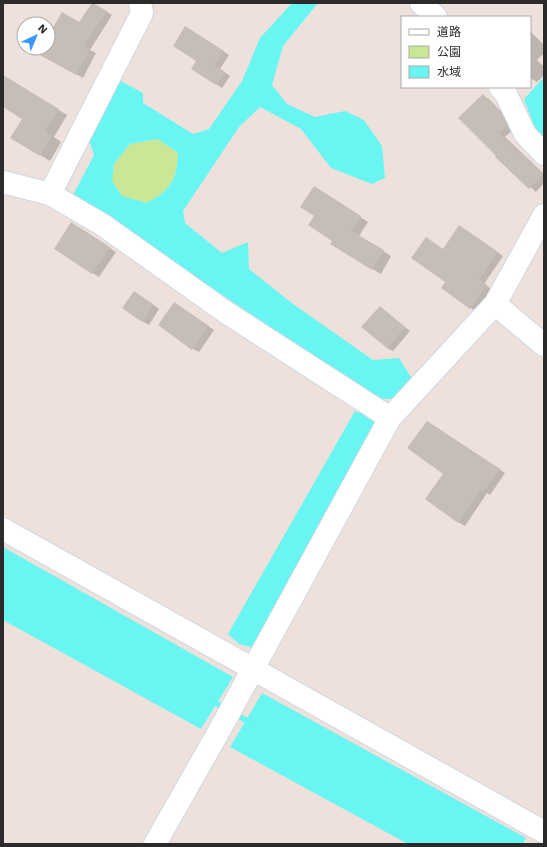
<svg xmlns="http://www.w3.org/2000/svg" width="547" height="847" viewBox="0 0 547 847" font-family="'Work Sans','Noto Sans JP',sans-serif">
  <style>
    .green { fill: #cae795 }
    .water { fill: #69f6f2; fill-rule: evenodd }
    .shadow { fill: #0003 }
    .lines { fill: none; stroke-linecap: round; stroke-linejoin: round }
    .stream { stroke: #69f6f2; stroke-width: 6 }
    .building { fill: #c6bdb8 }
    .minor-casing { stroke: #ced7e1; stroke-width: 24 }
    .minor { stroke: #fff; stroke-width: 22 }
  </style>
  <rect width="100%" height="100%" fill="#eee1dc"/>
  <path class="green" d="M158,139l20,14c-1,27 -8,37 -31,51l-25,-8 -11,-15 3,-17 16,-20z"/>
  <path class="water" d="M292,3h26l-35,43 -11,39 15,19 28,13 30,-6 19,9 18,26 3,32 -13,6 -41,-16 -30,-39 -41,-22 -21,20 -56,84 2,12 37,30 26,-11 1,27 44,35 80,56 26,-2 15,24 -20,17h-16l-305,-204 21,-40 -7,-21 30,-55 26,14v10l50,31 16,-5 33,-48 18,-43zM158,139l20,14c-1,28 -8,37 -31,50l-25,-7 -10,-15 2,-17 16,-20z
    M544,77v60l-8,-6 -12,-32z
    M355,411l17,7 4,10 -122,220 -15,-4 -11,-10z
    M3,547l230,130 -32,52 -198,-109z
    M262,693l264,145 -3,6h-115l-178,-97z"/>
  <path class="shadow" d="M93,3l19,12 -22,35 6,3 -13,25 -43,-25 3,-5h5v-10l32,-14z
    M192,31l37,24 -9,14 10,7 -8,12 -6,-4 -18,-23z
    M530,31l14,14v8l-7,7 7,7v8l-7,7 -7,-4z
    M3,79l10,3 54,33 -13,22 7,5 -11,19 -38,-23 12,-19 -21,-13z
    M483,96l6,3 19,20 5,11 -8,7 39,37v9l-8,9 -40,-35 1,-1z
    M323,192l45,30 -9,14 32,20 -10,18 -50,-30 2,-3 -18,-25z
    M78,227l38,25 -17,25 -44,-28z
    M466,230l37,26 -19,28 9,6 -16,22 -35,-24 5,-6 -3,-32z
    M141,296l18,13 -10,16 -7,-4z
    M174,303l40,27 -15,22 -6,-3z
    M380,307l30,24 -17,20 -6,-3z
    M433,425l72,48 -15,22 -3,-2 -22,33 -7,-4z"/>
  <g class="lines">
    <path class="stream" d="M210,700l43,24"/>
  </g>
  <path class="building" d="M92,3l15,8 -23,35 6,3 -14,26 -38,-21 4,-6h6v-12l14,-24 17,10z
    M185,26l39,25 -9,14 10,7 -9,13 -25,-16 5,-8 -23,-15z
    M3,75l56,34 -14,22 7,5 -12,20 -30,-18 12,-19 -19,-12z
    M483,94l19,20 5,12 -8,7 44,41 -14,15 -34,-32 1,-1 -38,-38z
    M314,186l47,30 -10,15 33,19 -12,20 -42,-26 2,-3 -24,-16 6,-9 -14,-9z
    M71,222l39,25 -18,27 -38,-25z
    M459,225l39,27 -19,27 8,6 -17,24 -29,-21 4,-6 -34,-24 15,-21 17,12z
    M134,291l20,14 -12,17 -20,-14z
    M174,302l35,24 -17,24 -34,-25z
    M380,306l25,21 -18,21 -26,-21z
    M427,421l73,48 -17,23 -2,-2 -23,33 -33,-24 18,-25 -36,-26z"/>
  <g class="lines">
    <g class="minor-casing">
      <path id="minor" d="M421,3l15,14
        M500,87l6,7 19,40 19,20
        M3,182l47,12 53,31 124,88 163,105
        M50,194l92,-181 -2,-10
        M495,304l49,41
        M3,529l541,303
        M155,844l68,-120 167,-306 105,-114 49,-89"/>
    </g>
    <use href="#minor" class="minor"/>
  </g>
  <rect width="547" height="847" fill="none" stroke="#2b2b2b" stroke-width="8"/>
  <rect x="401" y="16" width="130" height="72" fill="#ffffff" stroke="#aaaaaa"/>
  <rect x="409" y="29" width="20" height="6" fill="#ffffff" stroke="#aaaaaa"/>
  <text x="437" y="36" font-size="12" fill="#2b2b2b">道路</text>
  <rect x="409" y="46" width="20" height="12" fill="#cae795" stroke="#aaaaaa"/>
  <text x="437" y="56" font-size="12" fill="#2b2b2b">公園</text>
  <rect x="409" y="66" width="20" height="12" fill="#69f6f2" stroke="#aaaaaa"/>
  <text x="437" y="76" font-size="12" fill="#2b2b2b">水域</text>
  <g transform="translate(36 36) rotate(44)"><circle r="19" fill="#ffffff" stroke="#aaaaaa"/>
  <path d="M0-3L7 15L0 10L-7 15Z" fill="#3898ff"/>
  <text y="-6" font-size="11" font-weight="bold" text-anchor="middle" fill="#2b2b2b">N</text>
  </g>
</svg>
